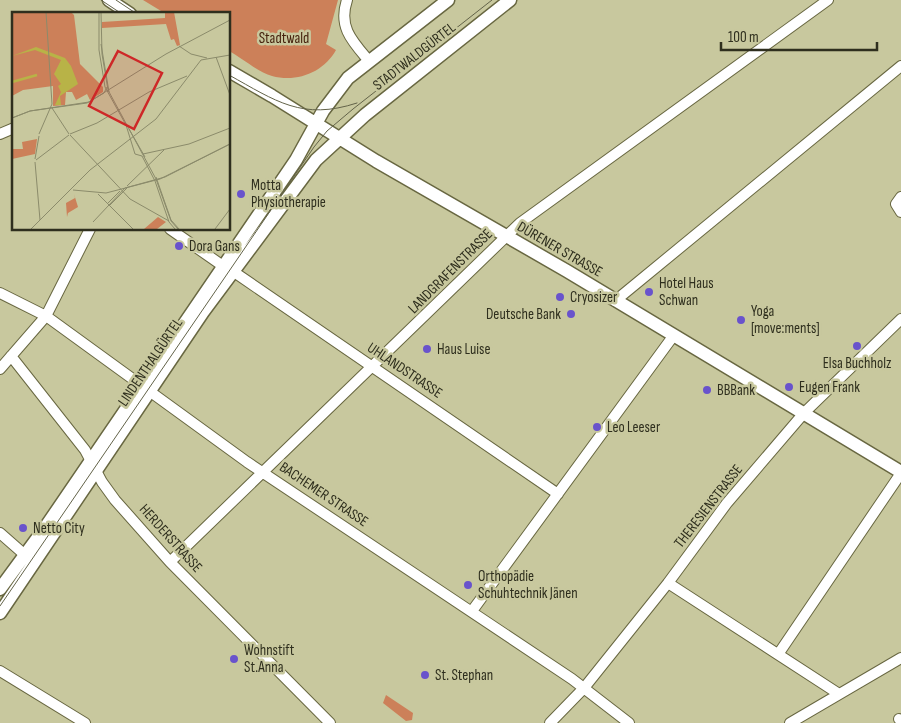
<svg xmlns="http://www.w3.org/2000/svg" width="901" height="723" viewBox="0 0 901 723" font-family="'Sofia Sans Condensed',sans-serif">
  <style>
    .green { fill: #cc8059 }
    .lines { fill: none; stroke-linecap: round; stroke-linejoin: round }
    .minor-casing { stroke: #686741; stroke-width: 12 }
    .major-casing { stroke: #686741; stroke-width: 15 }
    .minor { stroke: #fff; stroke-width: 10 }
    .major { stroke: #fff; stroke-width: 12 }
    .tram { stroke: #636349; stroke-width: 1 }
    .poi-dot { fill: #6953cc; stroke: #c8c89e; stroke-width: 2 }
    .labels { text-anchor: middle; stroke-width: 5; stroke-linejoin: round; paint-order: stroke }
    .park-label { font-size: 15px; fill: #45210d; stroke: #c8c89e }
    .street-label { font-size: 15px; fill: #2f2f1e; stroke: #c8c89e }
    .poi-label { font-size: 15px; fill: #2f2f1e; stroke: #c8c89e; text-anchor: start }
    .inset-river { fill: none; stroke: #b8b347; stroke-width: 2.5 }
    .inset-road { fill: none; stroke: #8b8b6b; stroke-width: 1 }
    .view { fill: #ce2828; fill-opacity: 0.15; stroke: #ce2828; stroke-width: 2.5 }
    .inset-edge { fill: none; stroke: #2f2f1e; stroke-width: 2.5 }
  </style>
  <rect width="100%" height="100%" fill="#c8c89e"/>
  <path class="green" d="M143,0h195l-12,44 10,6c-12,22 -39,33 -64,26 -14,-4 -30,-18 -43,-25v-37h-63z
    M386,695l27,18 -1,7 -6,1 -23,-18z"/>
  <g class="lines">
    <g class="minor-casing">
      <path id="minor" d="M347,0c-9,27 5,41 22,61
        M0,134l14,-6
        M901,197l-5,7 5,8
        M170,229l53,37
        M234,272l324,222
        M0,293l46,23 201,146 325,217 57,44
        M615,301l286,-235
        M11,356l74,94 17,32 13,18 55,62 160,161
        M0,369l46,-53 44,-87
        M0,533l25,22
        M170,562l350,-339 308,-223
        M668,583l171,111
        M472,611l202,-276
        M779,653l122,-180
        M0,671l85,52
        M899,719l2,2
        M550,723l34,-35 84,-105 59,-80 77,-90 97,-94
        M790,723l111,-65"/>
    </g>
    <g class="major-casing">
      <path id="major" d="M109,0l21,14
        M229,71l43,25 104,65 191,110 334,201
        M0,589l47,-64 249,-365 27,-49 25,-33 100,-78
        M0,613l203,-301 113,-152 49,-45 145,-115"/>
    </g>
    <use href="#minor" class="minor"/>
    <use href="#major" class="major"/>
    <path class="tram" d="M101,0l21,14
      M116,0l21,14
      M229,75c47,26 73,46 128,28
      M0,606l314,-459 13,-16 26,-22 139,-109"/>
  </g>
  <g class="poi-dot">
    <circle cx="241" cy="194" r="5"/>
    <circle cx="179" cy="246" r="5"/>
    <circle cx="649" cy="292" r="5"/>
    <circle cx="560" cy="297" r="5"/>
    <circle cx="571" cy="314" r="5"/>
    <circle cx="741" cy="320" r="5"/>
    <circle cx="857" cy="346" r="5"/>
    <circle cx="427" cy="349" r="5"/>
    <circle cx="789" cy="387" r="5"/>
    <circle cx="707" cy="390" r="5"/>
    <circle cx="597" cy="427" r="5"/>
    <circle cx="23" cy="528" r="5"/>
    <circle cx="468" cy="585" r="5"/>
    <circle cx="234" cy="659" r="5"/>
    <circle cx="425" cy="675" r="5"/>
  </g>
  <g class="labels">
    <g class="park-label">
      <text x="284" y="43">Stadtwald</text>
    </g>
    <g class="street-label">
      <text transform="translate(414 56) rotate(-38)" y="5">STADTWALDGÜRTEL</text>
      <text transform="translate(560 249) rotate(30)" y="5">DÜRENER STRASSE</text>
      <text transform="translate(450 271) rotate(-45)" y="5">LANDGRAFENSTRASSE</text>
      <text transform="translate(150 362) rotate(-56)" y="5">LINDENTHALGÜRTEL</text>
      <text transform="translate(405 370) rotate(34)" y="5">UHLANDSTRASSE</text>
      <text transform="translate(324 494) rotate(34)" y="5">BACHEMER STRASSE</text>
      <text transform="translate(708 506) rotate(-52)" y="5">THERESIENSTRASSE</text>
      <text transform="translate(171 538) rotate(48)" y="5">HERDERSTRASSE</text>
    </g>
    <g class="poi-label">
      <text x="251" y="190">Motta<tspan x="251" dy="17">Physiotherapie</tspan></text>
      <text x="189" y="251">Dora Gans</text>
      <text x="659" y="288">Hotel Haus<tspan x="659" dy="17">Schwan</tspan></text>
      <text x="570" y="302">Cryosizer</text>
      <text x="751" y="316">Yoga<tspan x="751" dy="17">[move:ments]</tspan></text>
      <text x="561" y="319" text-anchor="end">Deutsche Bank</text>
      <text x="437" y="354">Haus Luise</text>
      <text x="857" y="368" text-anchor="middle">Elsa Buchholz</text>
      <text x="799" y="392">Eugen Frank</text>
      <text x="717" y="395">BBBank</text>
      <text x="607" y="432">Leo Leeser</text>
      <text x="33" y="533">Netto City</text>
      <text x="478" y="581">Orthopädie<tspan x="478" dy="17">Schuhtechnik Jänen</tspan></text>
      <text x="244" y="655">Wohnstift<tspan x="244" dy="17">St.Anna</tspan></text>
      <text x="435" y="680">St. Stephan</text>
    </g>
  </g>
  <g transform="translate(12 12)">
    <rect width="218" height="218" fill="#c8c89e"/>
    <path d="M0,0h59l3,3 6,49 23,23v5l-13,8 -3,-6 -11,6 -4,-8h-6l-1,13 -12,1v-20l-30,4 -11,6zM153,0h9l6,33 -3,1 -3,-7 -3,1 -5,-16 -64,4v-6l63,-4zM25,127l-2,15 -23,5v-10h11l-1,-7zM62,182l4,13 -10,6 -1,4 -1,-14 9,-5zM146,205l8,5 -9,7h-13z" fill="#cc8059"/>
    <path d="M24,35l29,11 6,8 7,18 -18,12 1,9h-6l6,-13 -3,-6 3,-2 -7,-10 7,-14 -26,-10 -23,6z" fill="#b8b347"/>
    <path class="inset-river" d="M0,70l25,-7"/>
    <path class="inset-road" d="M87,0v38l6,37 21,38 9,29 7,2 13,25 14,41 6,7M89,0l1,42 6,36 48,89 15,42 7,8M89,32l8,48M167,34l12,8 16,4M204,45l14,38M40,96l17,26M0,106l18,-7 59,-9 77,-48 64,-34M0,106l18,-7 57,-8 17,-10 3,-6M117,117l16,28M27,122l13,-30 -6,-92M58,122l27,-11 52,-31 38,-16M58,123l60,64 39,22M131,142l46,-10 41,-16M23,147l4,-23M24,148l33,-25M23,150l5,58M144,165l15,43 8,9M115,174l37,-36M61,178l33,3 54,-14 70,-35M86,182l35,35M95,192l13,-13M97,194l18,-18M81,210l32,-34 40,-11 65,-33M19,217l59,-59 66,-51 45,-59 29,-5M203,217l15,-20"/>
    <path class="view" d="M106,39l44,22 -28,56 -45,-23z"/>
    <rect width="218" height="218" class="inset-edge"/>
  </g>
  <path d="M721 42v8h156v-8" fill="none" stroke="#2f2f1e" stroke-width="2.5"/>
  <text x="728" y="42" font-size="15" fill="#2f2f1e" stroke="#c8c89e" stroke-width="4" paint-order="stroke">100 m</text>
</svg>
